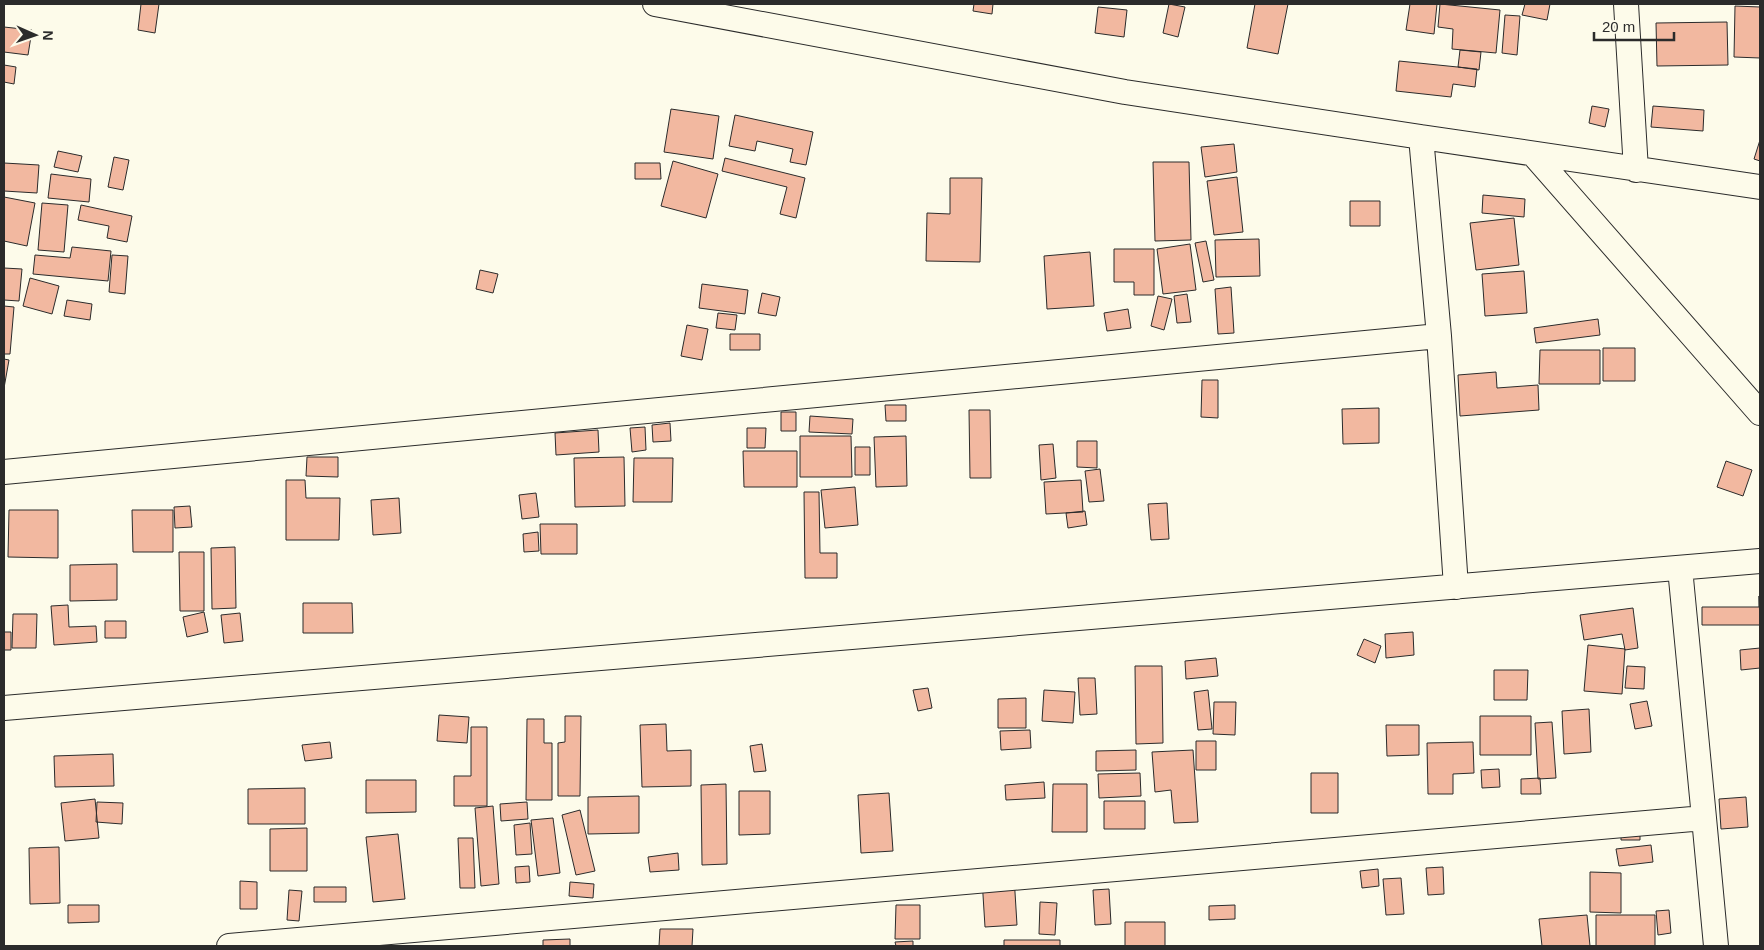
<svg xmlns="http://www.w3.org/2000/svg" width="1764" height="950" viewBox="0 0 1764 950" font-family="Arial,sans-serif">
  <style>
    .building { fill: #f2b8a0; stroke: #2b2b2b }
    .lines { fill: none; stroke-linecap: round; stroke-linejoin: round }
    .street-casing { stroke: #2b2b2b; stroke-width: 26 }
    .street { stroke: #fdfbea; stroke-width: 24 }
  </style>
  <rect width="100%" height="100%" fill="#fdfbea"/>
  <path class="building" d="M141,4h18l-4,29 -17,-3z
    M974,4h19l-1,10 -19,-3z
    M1169,4l16,3 -7,30 -15,-4z
    M1255,4h33l-10,50 -31,-6z
    M1410,4h27l-3,30 -28,-4z
    M1440,4l60,6 -4,43 -44,-4 1,-20 -15,-2z
    M1525,4h25l-3,16 -25,-5z
    M1735,6l25,1v51l-26,-1z
    M1098,7l29,3 -3,27 -29,-4z
    M1505,15l15,1 -3,39 -15,-2z
    M1727,22l1,43 -71,1 -1,-43z
    M4,27l28,3 -4,25 -24,-3z
    M1460,50l21,2 -2,18 -21,-3z
    M1399,61l78,8 -2,18 -22,-3 -2,13 -55,-6z
    M4,65l12,2 -2,17 -10,-2z
    M1592,106l17,3 -4,18 -16,-4z
    M1653,106l51,4 -1,21 -52,-4z
    M671,109l48,7 -6,43 -49,-7z
    M735,115l78,17 -7,33 -16,-3 3,-13 -36,-8 -2,10 -26,-5z
    M1760,140v21l-6,-2z
    M1234,144l3,28 -32,5 -4,-30z
    M58,151l24,5 -4,16 -24,-5z
    M114,157l15,3 -6,30 -15,-3z
    M725,158l80,20 -9,40 -16,-4 7,-27 -65,-16z
    M673,161l45,13 -12,44 -45,-12z
    M1153,162h36l2,78 -36,1z
    M4,163l35,2 -2,28 -33,-2z
    M635,163h25l1,16h-26z
    M51,174l40,5 -2,23 -41,-4z
    M1237,177l6,55 -29,3 -7,-54z
    M950,178h32l-2,84 -54,-1 1,-48 23,1z
    M1483,195l42,4 -1,18 -42,-4z
    M4,197l31,6 -8,43 -23,-5z
    M1350,201h30v25h-30z
    M42,203l26,2 -4,47 -26,-2z
    M81,205l51,11 -5,26 -20,-4 2,-12 -31,-6z
    M1514,218l5,47 -43,5 -6,-47z
    M1259,239l1,37 -44,1 -1,-37z
    M1206,241l8,39 -11,2 -8,-39z
    M1190,244l6,46 -33,4 -6,-45z
    M72,247l39,4 -3,30 -75,-7 2,-19 35,3z
    M1114,249h40v46h-20v-13h-20z
    M1090,252l4,54 -47,3 -3,-53z
    M112,255l16,1 -3,38 -16,-2z
    M4,268l18,1 -3,32 -15,-1z
    M480,270l18,4 -5,19 -17,-4z
    M1524,271l3,42 -42,3 -3,-42z
    M30,278l29,8 -7,28 -29,-8z
    M702,284l46,6 -3,24 -46,-6z
    M1231,287l3,46 -16,1 -3,-45z
    M762,293l18,4 -4,19 -18,-3z
    M1187,294l4,28 -14,1 -3,-27z
    M1158,296l14,3 -8,31 -13,-4z
    M67,300l25,4 -2,16 -26,-4z
    M4,306l10,1 -4,47h-6z
    M1128,309l3,19 -24,3 -3,-18z
    M718,313l19,2 -2,15 -19,-2z
    M1598,319l2,16 -64,8 -2,-15z
    M687,325l21,4 -6,31 -21,-4z
    M730,334h30v16h-30z
    M1603,348h32v33h-32z
    M1540,350h60v34h-61z
    M4,359l5,1 -5,28z
    M1496,372l1,16 41,-3 1,25 -79,6 -2,-41z
    M1202,380h16v38l-17,-1z
    M885,405h21v16h-20z
    M1379,408v35l-36,1 -1,-35z
    M969,410h21l1,68h-21z
    M781,412h15v19h-15z
    M810,416l43,3 -1,15 -43,-2z
    M670,423l1,18 -18,1 -1,-17z
    M645,427l1,23 -14,2 -2,-24z
    M747,428h19l-1,20h-18z
    M598,430l1,22 -43,3 -1,-22z
    M800,436h51l1,41h-52z
    M906,436l1,50 -31,1 -2,-50z
    M1077,441h20v27l-20,-1z
    M1053,444l3,34 -15,2 -2,-35z
    M855,447h15v28h-15z
    M743,451h54v36h-53z
    M307,457h31v20l-32,-1z
    M624,457l1,49 -50,1 -1,-49z
    M634,458h39l-1,44h-39z
    M1726,461l26,9 -9,26 -26,-9z
    M1100,469l4,32 -15,1 -4,-31z
    M286,480h19l1,18h34l-1,42h-53z
    M1081,480l2,32 -37,2 -2,-32z
    M855,487l3,38 -33,3 -4,-38z
    M804,492h15l1,61h17v25h-32z
    M536,493l3,24 -17,2 -3,-24z
    M399,498l2,35 -28,2 -2,-35z
    M1167,503l2,36 -18,1 -3,-36z
    M190,506l2,21 -17,1 -1,-21z
    M9,510h49v48l-50,-1z
    M132,510h41v42h-40z
    M1085,511l2,14 -19,3 -2,-15z
    M540,524h37v30h-36z
    M538,532l1,19 -15,1 -1,-18z
    M235,547l1,61 -24,1 -1,-61z
    M179,552h25v59h-24z
    M117,564v36l-47,1v-36z
    M1759,596l1,29h-58v-18h57z
    M303,603h49l1,30h-50z
    M68,605l1,22 27,-1 1,16 -43,3 -3,-39z
    M1633,608l5,40 -13,2 -3,-16 -38,6 -4,-25z
    M204,612l4,20 -21,5 -4,-20z
    M240,613l3,28 -19,2 -3,-28z
    M13,614h24l-1,34h-24z
    M105,621h21v17h-21z
    M4,632h7v18h-7z
    M1413,632l1,23 -28,3 -1,-24z
    M1364,639l17,7 -6,17 -18,-8z
    M1588,645l37,4 -3,45 -38,-3z
    M1760,648v20l-19,2 -1,-20z
    M1216,658l2,18 -32,3 -1,-18z
    M1135,666h27l1,77 -27,1z
    M1627,666l18,1 -1,22 -19,-1z
    M1494,670h34l-1,30h-33z
    M1078,678h17l2,36 -17,1z
    M928,688l4,20 -14,3 -5,-21z
    M1044,690l31,2 -2,31 -31,-2z
    M1208,690l4,39 -14,1 -4,-38z
    M1026,698v30h-28v-29z
    M1647,701l5,25 -17,3 -5,-25z
    M1214,702h22l-1,33 -22,-1z
    M1589,709l2,43 -27,2 -2,-43z
    M439,715l30,2 -2,26 -30,-2z
    M565,716h16l-1,80h-22v-53l7,-1z
    M1480,716h51v39h-51z
    M527,719h17v24h8v57h-26z
    M1552,722l4,56 -18,1 -3,-56z
    M666,724l1,27 24,-1v36l-49,1 -2,-62z
    M1386,725h33v30l-32,1z
    M471,727h16v79h-33v-30h17z
    M1030,730l1,18 -30,2 -1,-19z
    M1196,741h20v29h-20z
    M330,742l2,16 -27,3 -3,-16z
    M1473,742l1,31 -21,1v20h-25l-1,-51z
    M762,744l4,27 -12,1 -4,-26z
    M1136,750v20l-40,1v-20z
    M1193,750l5,72 -24,1 -3,-33 -16,2 -3,-40z
    M113,754l1,32 -59,1 -1,-31z
    M1499,769l1,18 -18,1 -1,-18z
    M1140,773l1,23 -42,2 -1,-24z
    M1311,773h27v40h-27z
    M1540,778l1,16h-20v-15z
    M366,780h50v32l-50,1z
    M1044,782l1,16 -39,2 -1,-15z
    M726,784l1,80 -25,1 -1,-80z
    M1053,784h34v48h-35z
    M305,788v36h-57v-35z
    M739,791h31v43l-31,1z
    M889,793l4,58 -32,2 -3,-58z
    M639,796v37l-51,1v-37z
    M1746,797l2,30 -27,2 -2,-30z
    M95,799l4,39 -34,3 -4,-38z
    M1104,801h41v28h-41z
    M97,802l26,1 -1,21 -26,-2z
    M527,802l1,17 -27,2 -1,-17z
    M493,806l6,78 -18,2 -6,-78z
    M580,810l15,61 -19,4 -14,-60z
    M553,818l7,55 -22,3 -7,-56z
    M1621,821h19v19h-19z
    M530,823l2,31 -16,1 -2,-30z
    M307,828v43h-37v-42z
    M398,834l7,65 -32,3 -7,-65z
    M458,838h15l2,50h-15z
    M1651,845l2,17 -34,4 -3,-17z
    M59,847l1,56 -30,1 -1,-56z
    M678,853l1,17 -29,2 -2,-15z
    M529,866l1,16 -14,1 -1,-16z
    M1443,867l1,27 -16,1 -2,-27z
    M1378,869l1,17 -17,2 -2,-17z
    M1590,872l31,1v40l-31,-1z
    M1014,876l3,49 -32,2 -3,-48z
    M1401,878l3,36 -18,1 -3,-36z
    M240,881l17,1v27h-17z
    M570,882l24,2 -1,14 -24,-2z
    M314,887h32v15h-32z
    M1109,889l2,35 -16,1 -2,-35z
    M289,890l13,1 -3,30 -12,-1z
    M1040,902l17,1 -2,32 -16,-1z
    M68,905h31v17l-31,1z
    M896,905h24v34h-25z
    M1235,905v14l-26,1v-14z
    M1669,910l2,23 -13,2 -2,-24z
    M1587,915l3,31h-48l-3,-27z
    M1596,915h59v31h-59z
    M1125,922h40v24h-40z
    M660,929h33l-1,17h-33z
    M570,939v7h-27v-6z
    M1004,940h56v6h-56z
    M913,941v5h-17l-1,-4z"/>
  <g class="lines">
    <g class="street-casing">
      <path id="street" d="M655,4l470,88 296,45
        M1626,4l10,166
        M1533,154l227,259
        M4,472l1435,-136
        M1456,587l-17,-251 -18,-199 339,50
        M4,708l1756,-147
        M1704,818l12,128
        M229,946l1475,-128 -24,-250"/>
    </g>
    <use href="#street" class="street"/>
  </g>
  <rect width="1764" height="950" fill="none" stroke="#2b2b2b" stroke-width="10"/>
  <g transform="translate(35 35) rotate(92)" stroke="#fdfbea" stroke-width="4" paint-order="stroke">
  <path d="M0-4L9 19L0 12L-9 19Z" fill="#2b2b2b"/>
  <text y="-8" font-size="14" font-weight="bold" text-anchor="middle" fill="#2b2b2b">N</text>
  </g>
  <path d="M1594 32v8h80v-8" fill="none" stroke="#2b2b2b" stroke-width="2.5"/>
  <text x="1602" y="32" font-size="15" fill="#2b2b2b" stroke="#fdfbea" stroke-width="4" paint-order="stroke">20 m</text>
</svg>
